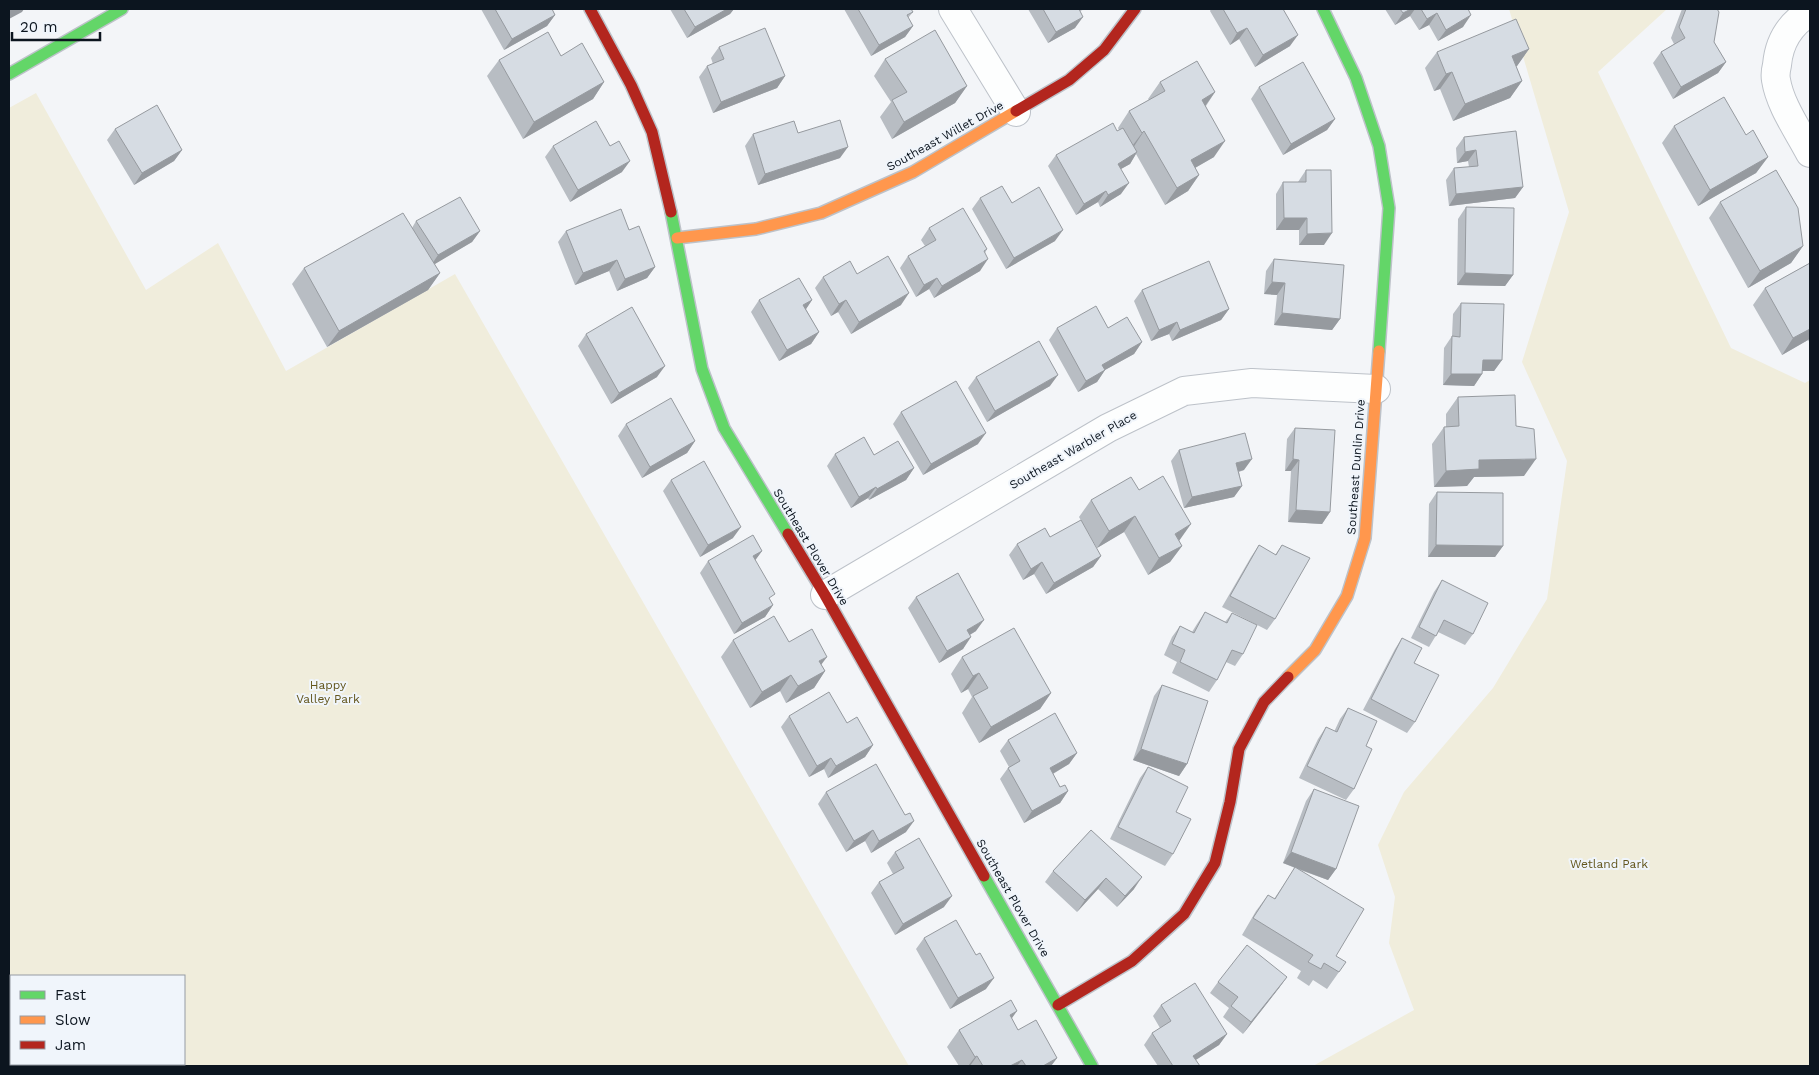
<svg xmlns="http://www.w3.org/2000/svg" width="1819" height="1075" viewBox="0 0 1819 1075" font-family="'Work Sans',sans-serif">
  <style>
    .green { fill: #f0eddc; fill-rule: evenodd }
    .lines { fill: none; stroke-linecap: round; stroke-linejoin: round }
    .lane-casing { stroke: #bdc2c9; stroke-width: 18 }
    .street-casing { stroke: #bdc2c9; stroke-width: 30 }
    .fast-casing { stroke: #bdc2c9; stroke-width: 14 }
    .slow-casing { stroke: #bdc2c9; stroke-width: 14 }
    .jam-casing { stroke: #bdc2c9; stroke-width: 14 }
    .lane { stroke: #fdfefe; stroke-width: 15 }
    .street { stroke: #fdfefe; stroke-width: 28 }
    .fast { stroke: #63d668; stroke-width: 11 }
    .slow { stroke: #ff974d; stroke-width: 11 }
    .jam { stroke: #b3261e; stroke-width: 11 }
    .wall { fill: #b8bdc3 }
    .shaded-wall { fill: #969a9f }
    .building { fill: #d6dce3; stroke: #969a9f }
    .labels { text-anchor: middle; stroke-width: 4; stroke-linejoin: round; paint-order: stroke }
    .street-label { font-size: 12px; fill: #0c151f; stroke: #f0f5fb }
    .park-label { font-size: 12px; fill: #63561d; stroke: #f0f5fb }
  </style>
  <rect width="100%" height="100%" fill="#f3f5f8"/>
  <path class="green" d="M1509,9h158l-69,63 133,276 74,35 5,-3v686h-497l101,-56 -25,-67 6,-46 -17,-52 26,-53 89,-104 54,-89 20,-138 -45,-99 47,-150z
    M36,93l110,197 72,-47 68,128 169,-97 454,792h-900v-958zM11,976h173v88h-173z"/>
  <g class="lines">
    <g class="lane-casing">
      <path id="lane" d="M9,1037l2,1
        M48,1064l3,2"/>
    </g>
    <g class="street-casing">
      <path id="street" d="M953,9l63,103
        M1810,12c-20,12 -31,30 -33,53 -1,4 -2,10 -1,15 4,25 22,50 34,73
        M825,595l283,-167 76,-37 68,-8 124,6"/>
    </g>
    <g class="fast-casing">
      <path id="fast" d="M1323,9l33,69 23,68 10,62 -10,143
        M9,74l113,-65
        M671,212l31,157 22,59 64,106
        M984,876l108,190"/>
    </g>
    <g class="slow-casing">
      <path id="slow" d="M677,238l79,-9 65,-16 92,-41 103,-61
        M1288,677l27,-27 32,-54 18,-58 14,-187"/>
    </g>
    <g class="jam-casing">
      <path id="jam" d="M590,9l41,76 21,47 19,80
        M1016,111l53,-31 35,-30 31,-41
        M788,534l37,61 159,281
        M1058,1005l74,-44 52,-47 31,-51 15,-61 9,-53 25,-47 24,-25"/>
    </g>
    <use href="#lane" class="lane"/>
    <use href="#street" class="street"/>
    <use href="#fast" class="fast"/>
    <use href="#slow" class="slow"/>
    <use href="#jam" class="jam"/>
  </g>
  <path class="wall" d="M481,9h71l3,6 -8,11 -43,24z
    M670,9h64l-4,5 -43,24z
    M844,9h67l2,3 -5,6 5,8 -8,11 -34,19z
    M1028,9h57l-5,2 -5,17 -27,15z
    M1211,9h72l7,37 -35,21 -16,-28 -9,6 -20,-34z
    M1385,9h83l-5,18 -25,14 -9,-16 -10,5 -9,-14 -15,9z
    M1682,9h35l-3,33 12,20 -8,11 -45,26 -20,-36 8,-11 13,-8 -3,-6z
    M719,47l66,29 -8,12 -64,25 -14,-36 8,-11 6,-2 -2,-6z
    M1529,49l-12,17h-1l6,15 -12,17 -57,23 -13,-32 -6,2 -9,-23 12,-16z
    M885,59l82,27 -12,17 -63,36 -12,-22 11,-15 -17,-26z
    M499,60l105,22 -11,17 -70,40 -36,-63z
    M1160,82l55,10 -9,14 8,51 -19,11 4,7 -11,16 -23,14 -29,-51 -6,10 -9,5v25l-21,13 -2,-5 -22,13 -28,-49 8,-11 63,-25 -1,-2 11,-17 20,-11 -1,-1z
    M1259,87l76,32 -8,11 -44,25 -32,-56z
    M1674,126l72,9 22,22 -12,16 -58,33 -36,-63z
    M115,129l67,21 -8,11 -40,24 -27,-45z
    M798,133l42,25 -82,27 -13,-39 8,-12z
    M1464,137l59,50 -8,11 -66,8 -3,-26 8,-12 15,-1 -1,-6 -11,2 -1,-15z
    M553,146l69,26 -52,30 -25,-45z
    M1306,170l18,75h-25v-15h-23v-36l7,-12h15z
    M980,198l32,5 43,38 -49,28 -34,-60z
    M1720,202l83,44 -12,17 -43,25 -39,-70z
    M1466,207l47,68 -8,11 -48,-1 1,-66z
    M416,221l64,10 -8,11 -38,22 6,9 -12,17 -101,57 -35,-63 12,-16 108,-40z
    M929,228l58,21 -2,4 -5,18 -46,27 -5,-9 -13,8 -16,-29 8,-12 17,-10 -4,-6z
    M629,230l26,37 -8,11 -30,13 -8,-20 -34,14 -17,-43 8,-11z
    M1274,259l66,60 -8,11 -58,-5 3,-30 -13,-1 2,-23z
    M1810,263v80l-2,-3 -26,15 -29,-50 12,-17z
    M857,274l44,31 -50,29 -13,-22 -7,4 -16,-28 8,-11z
    M1142,290l87,19 -8,11 -49,21 -3,-7 -18,7 -17,-40z
    M759,300h53l-6,9 13,23 -8,12 -32,17 -28,-49z
    M1461,303l41,57 -8,11h-12v3l-8,12 -31,-1 1,-37 8,-12 1,-22z
    M1057,328h51l34,14 -8,12 -29,16 -8,12 -19,10 -29,-52z
    M586,334l71,43 -46,27 -33,-58z
    M976,377l74,9 -63,36 -19,-34z
    M1458,397l58,29 8,50 -50,1 -7,9 -33,1 -2,-43 12,-17h2v-13z
    M901,412l77,32 -55,31 -30,-51z
    M626,424l69,17 -8,12 -45,25 -24,-42z
    M1295,428l35,84 -8,12 -34,-2 3,-51h-6l2,-32z
    M1179,450l65,20 -5,2 3,14 -8,11 -50,11 -13,-47z
    M835,454l39,1 40,13 -8,12 -37,20 -1,-2 -17,10 -24,-42z
    M671,480l62,58 -33,19 -37,-66z
    M1139,490l40,51 3,5 -12,16 -22,13 -24,-43 -27,16 -18,-31 12,-17z
    M1437,492l66,54 -8,11h-67l1,-53z
    M1050,537l51,19 -8,11 -47,27 -12,-20 -11,6 -14,-25 8,-11z
    M1259,545l16,10 7,-10 -7,74 -8,11 -45,-23 29,-50z
    M762,551l-7,9 15,40 3,5 -8,12 -31,17 -34,-61 8,-12z
    M1442,580l31,54 -8,11 -27,-13 -9,15 -18,-9 23,-46z
    M916,597l60,34 -6,4 -7,14 -24,14 -31,-55z
    M1205,612l20,10 7,-9 11,41 -8,12 -9,-4 -9,18 -8,12 -37,-19 5,-11 -13,-7 8,-18 8,-11 12,6 5,-8z
    M1402,638l12,25 1,59 -8,11 -44,-23 32,-61z
    M733,640l56,2 32,22 4,7 -11,17 -28,15 -6,-12 -30,17 -29,-51z
    M962,657l89,36 -11,16 -61,34 -17,-30 10,-16 -4,-8 -7,4 -10,-19z
    M1162,685l25,79 -8,12 -46,-16 21,-64z
    M1348,708l18,38 -12,43 -8,11 -47,-22 19,-39 8,-12 8,5 6,-13z
    M789,716l58,7 26,22 -8,12 -37,21 -4,-9 -15,8 -28,-50z
    M1008,740l69,13 -8,11 -16,10 7,13 8,4 -8,12 -36,20 -24,-44 8,-11 1,-1 -9,-16z
    M1148,767l28,45 -3,42 -8,12 -55,-27 30,-61z
    M1314,789l22,80 -8,11 -28,-10 36,86 3,16 -12,17 -14,-9 -4,6 -12,-8 4,-7 -59,-36 14,-24 12,-16 6,4 21,-31 -12,-5 23,-62z
    M826,792l80,40 -35,21 -6,-12 -19,11 -28,-48z
    M1091,830l43,59 -17,18 -19,-18 -21,23 -32,-30 8,-11z
    M895,852l49,55 -49,28 -24,-42 8,-11 14,-8 -6,-11z
    M924,938l62,51 -36,20 -34,-60z
    M1287,977l-8,11 -36,46 -20,-17 6,-9 -19,-15 8,-11z
    M1161,1005l66,29 -8,11 -23,15 4,6h-42l-14,-21 8,-12 8,-5 -7,-12z
    M1012,1019l6,11 39,28 -6,8h-92l-12,-19 12,-17z"/>
  <path class="shaded-wall" d="M9,9h15l-2,3 -13,7z
    M727,9h7l-4,5 -43,24 8,-11z
    M1411,9h4l-5,7 -15,9 8,-12z
    M1437,13l-8,12 -10,5 8,-11z
    M555,15l-8,11 -43,24 8,-11z
    M1471,15l-8,12 -25,14 8,-11z
    M1083,17l-8,11 -27,15 8,-11z
    M913,26l-8,11 -34,19 8,-11z
    M1247,28l-8,11 -9,6 7,-12z
    M1298,35l-8,11 -35,21 8,-12z
    M1529,49l-12,17 -17,7 12,-17z
    M1726,62l-8,11 -45,26 8,-12z
    M1452,72l-12,17 -6,2 12,-17z
    M785,76l-8,12 -64,25 8,-11z
    M1522,81l-12,17 -57,23 12,-17z
    M604,82l-11,17 -70,40 11,-17z
    M967,86l-12,17 -63,36 12,-17z
    M1215,92l-12,17 -1,-9z
    M1335,119l-8,11 -44,25 8,-11z
    M1144,131l-11,17 -3,1 12,-16z
    M1225,141l-11,16 -35,20 12,-17z
    M848,147l-8,11 -82,27 7,-11z
    M182,150l-8,11 -40,24 8,-12z
    M1476,150l-8,11 -11,2 8,-11z
    M1137,152l-7,12 -20,11 8,-11z
    M1768,157l-12,16 -58,33 12,-16z
    M630,161l-8,11 -52,30 8,-12z
    M1199,175l-11,16 -23,14 12,-17z
    M1129,183l-8,11 -21,13 8,-12z
    M1523,187l-8,11 -66,8 7,-12z
    M1106,191l-8,11 -22,13 8,-11z
    M1284,218h23l-8,12h-23z
    M1063,230l-8,11 -49,28 8,-11z
    M480,231l-8,11 -42,25 8,-12z
    M1332,233l-8,12h-25l8,-11z
    M1803,246l-12,17 -43,25 12,-17z
    M988,259l-8,12 -46,27 8,-12z
    M617,260l-8,11 -34,14 8,-12z
    M655,267l-8,11 -30,13 8,-12z
    M440,273l-12,17 -101,57 12,-16z
    M1465,273l48,2 -8,11 -48,-1z
    M937,278l-8,11 -13,8 8,-12z
    M1272,282l13,1 -8,12 -13,-1z
    M909,293l-8,12 -50,29 8,-12z
    M812,300l-8,12 -1,-7z
    M846,300l-8,12 -7,4 8,-12z
    M1229,309l-8,11 -49,21 8,-11z
    M1282,313l58,6 -8,11 -58,-5z
    M1177,322l-8,12 -18,7 8,-11z
    M1810,329v9l-2,2 -26,15 11,-17z
    M819,332l-8,12 -32,17 8,-11z
    M1142,342l-8,12 -40,22 8,-11z
    M1483,360h19l-8,11h-19z
    M665,366l-8,11 -46,27 8,-11z
    M1105,370l-8,12 -19,10 8,-11z
    M1451,374h31l-8,12 -31,-1z
    M1058,375l-8,11 -63,36 8,-11z
    M986,433l-8,11 -55,31 8,-11z
    M695,441l-8,12 -45,25 8,-11z
    M1252,459l-8,11 -16,4 8,-11z
    M1293,459l6,1 -8,11h-6z
    M1536,459l-12,17 -50,1 -7,9 -33,1 12,-16 33,-11z
    M914,468l-8,12 -37,20 8,-11z
    M1242,486l-8,11 -50,11 8,-11z
    M876,487l-8,11 -17,10 8,-11z
    M1296,510l34,2 -8,12 -34,-2z
    M1135,516l-11,16 -27,16 12,-17z
    M1191,524l-12,17 -4,-7z
    M741,527l-8,11 -33,19 8,-12z
    M1436,545l67,1 -8,11h-67z
    M1182,546l-12,16 -22,13 11,-17z
    M762,551l-8,11 -1,-6z
    M1101,556l-8,11 -47,27 8,-11z
    M1042,562l-8,12 -11,6 8,-11z
    M773,605l-8,12 -31,17 8,-11z
    M984,620l-8,11 -17,10 8,-11z
    M971,637l-8,12 -24,14 8,-12z
    M827,657l-12,16 4,-12z
    M825,671l-11,17 -28,15 12,-17z
    M979,673l-11,16 -7,4 12,-17z
    M791,675l-11,16 -30,17 12,-16z
    M1051,693l-11,16 -61,34 12,-16z
    M873,745l-8,12 -37,21 8,-12z
    M1141,749l46,15 -8,12 -46,-16z
    M1077,753l-8,11 -27,16 8,-12z
    M831,758l-7,11 -15,8 8,-11z
    M1068,791l-8,12 -36,20 8,-12z
    M914,821l-8,11 -35,21 8,-12z
    M873,830l-8,11 -19,11 8,-11z
    M1291,852l45,17 -8,11 -45,-17z
    M1142,877l-8,12 -17,18 8,-11z
    M1106,878l-8,11 -21,23 8,-12z
    M952,896l-8,11 -49,28 8,-11z
    M1287,977l-8,11 -36,46 8,-12z
    M994,978l-8,11 -36,20 8,-11z
    M1017,1011l-12,17 5,-13z
    M1227,1034l-8,11 -33,21 7,-10z
    M977,1056l-7,10h-2l7,-9z
    M1057,1058l-6,8h-8z
    M1022,1060l-5,6h-7z"/>
  <path class="building" d="M495,9h57l3,6 -43,24z
    M684,9h43l-32,18z
    M858,9h53l2,3 -6,3 6,11 -34,19z
    M1043,9h36l4,8 -27,15z
    M1223,9h60l15,26 -35,20 -16,-27 -10,5z
    M1400,9h11l-8,4z
    M1421,9h47l3,6 -25,15 -9,-17 -10,6z
    M1686,9h31l2,3 -5,30 12,20 -45,25 -20,-35 24,-14 -6,-11z
    M1516,19l13,30 -17,7 10,25 -57,23 -13,-32 -6,2 -9,-22z
    M765,28l20,48 -64,26 -14,-36 17,-7 -5,-12z
    M935,30l32,56 -63,36 -12,-22 15,-8 -22,-33z
    M548,32l13,24 21,-13 22,39 -70,40 -35,-62z
    M1197,61l18,31 -13,8 23,41 -34,19 8,15 -22,13 -33,-57 -2,2 -13,-22 36,-20 -5,-9z
    M1303,62l32,57 -44,25 -32,-57z
    M1724,97l22,38 7,-5 15,27 -58,33 -36,-64z
    M157,105l25,45 -40,23 -27,-44z
    M840,120l8,27 -83,27 -12,-40 41,-13 4,12z
    M596,121l14,25 9,-5 11,20 -52,29 -25,-44z
    M1113,123l4,8 6,-3 14,24 -19,12 11,19 -21,12 -2,-4 -22,13 -28,-49z
    M1516,131l7,56 -67,7 -2,-26 24,-2 -2,-16 -11,2 -1,-15z
    M1306,170h25l1,63 -25,1v-16h-23l-1,-36h23z
    M1776,170l22,38 5,38 -43,25 -40,-69z
    M1002,186l10,17 27,-16 24,43 -49,28 -34,-60z
    M460,197l20,34 -42,24 -22,-34z
    M1466,207l48,1 -1,67 -48,-2z
    M963,208l24,41 -3,2 4,8 -46,27 -5,-8 -13,7 -16,-29 28,-16 -7,-12z
    M621,209l8,21 10,-4 16,41 -30,12 -8,-19 -34,13 -17,-42z
    M403,213l37,60 -101,58 -35,-63z
    M888,256l21,37 -50,29 -13,-22 -7,4 -16,-27 27,-16 7,13z
    M1274,259l70,6 -4,54 -58,-6 3,-30 -13,-1z
    M1209,261l20,48 -49,21 -3,-8 -18,8 -17,-40z
    M1810,263v66l-17,9 -28,-50z
    M799,278l13,22 -9,5 16,27 -32,18 -28,-50z
    M1461,303l43,1 -2,56h-19l-1,14h-31l1,-38 8,1z
    M1096,306l12,22 19,-11 15,25 -40,23 3,5 -19,11 -29,-53z
    M632,307l33,59 -46,27 -33,-59z
    M1039,341l19,34 -63,36 -19,-34z
    M956,381l30,52 -55,31 -30,-52z
    M1515,395l1,31 18,3 2,30 -57,1v9l-33,2 -2,-44 15,-1 -1,-29z
    M671,398l24,43 -45,26 -24,-43z
    M1295,428l40,2 -5,82 -34,-2 3,-50 -6,-1z
    M1245,433l7,26 -16,4 6,23 -50,11 -13,-47z
    M864,437l10,18 24,-14 16,27 -37,21 -1,-2 -17,10 -24,-43z
    M704,461l37,66 -33,18 -37,-65z
    M1163,476l28,48 -16,10 7,12 -23,12 -24,-42 -26,15 -18,-31 40,-23 8,13z
    M1437,492l66,1v53l-67,-1z
    M1081,520l20,36 -47,27 -12,-21 -11,7 -14,-25 28,-16 5,9z
    M753,535l9,16 -9,5 22,38 -6,4 4,7 -31,18 -34,-62z
    M1259,545l17,10 6,-10 28,13 -35,61 -45,-23z
    M958,573l26,47 -17,10 4,7 -24,14 -31,-54z
    M1442,580l46,23 -15,31 -29,-14 -8,16 -17,-9z
    M1205,612l22,11 5,-10 25,12 -14,29 -11,-4 -15,30 -37,-18 5,-12 -13,-6 8,-18 14,7z
    M774,616l15,26 23,-13 15,28 -8,4 6,10 -27,15 -7,-11 -29,17 -29,-52z
    M1014,628l37,65 -60,34 -18,-31 15,-8 -9,-15 -6,3 -11,-19z
    M1402,638l20,10 -8,15 25,12 -24,47 -44,-23z
    M1162,685l46,16 -21,63 -46,-15z
    M829,692l18,31 10,-6 16,28 -37,21 -5,-8 -14,8 -28,-50z
    M1348,708l29,13 -11,25 6,3 -18,40 -47,-23 19,-39 11,5z
    M1055,713l22,40 -27,15 10,19 5,-2 3,6 -36,20 -24,-43 12,-7 -12,-21z
    M876,764l29,51 5,-2 4,8 -35,20 -6,-11 -19,11 -28,-49z
    M1148,767l40,20 -12,25 15,7 -18,35 -55,-27z
    M1314,789l45,17 -23,63 -45,-17z
    M1091,830l51,47 -17,19 -19,-18 -21,22 -32,-29z
    M919,838l33,58 -49,28 -24,-42 25,-14 -9,-16z
    M1295,867l69,42 -28,47 10,6 -7,10 -15,-9 -3,6 -13,-7 5,-7 -60,-37 15,-23 7,4z
    M956,920l20,35 4,-2 14,25 -36,20 -34,-60z
    M1247,945l40,32 -36,45 -20,-16 7,-9 -20,-15z
    M1195,983l32,51 -34,22 7,10h-27l-21,-33 19,-12 -10,-16z
    M1011,1000l6,11 -7,4 8,15 18,-10 21,38 -14,8h-17l-4,-6 -12,6h-27l-6,-10 -2,1 -16,-27z"/>
  <g class="labels">
    <g class="street-label">
      <text transform="translate(945 136) rotate(-29)" y="4">Southeast Willet Drive</text>
      <text transform="translate(1073 450) rotate(-30)" y="4">Southeast Warbler Place</text>
      <text transform="translate(1356 467) rotate(-86)" y="4">Southeast Dunlin Drive</text>
      <text transform="translate(811 547) rotate(59)" y="4">Southeast Plover Drive</text>
      <text transform="translate(1013 898) rotate(60)" y="4">Southeast Plover Drive</text>
    </g>
    <g class="park-label">
      <text x="328" y="689">Happy<tspan x="328" dy="14">Valley Park</tspan></text>
      <text x="1609" y="868">Wetland Park</text>
    </g>
  </g>
  <rect width="1819" height="1075" fill="none" stroke="#0c151f" stroke-width="20"/>
  <rect x="10" y="975" width="175" height="90" fill="#f0f5fb" stroke="#959ba3"/>
  <rect x="20" y="991" width="25" height="8" fill="#63d668" stroke="#959ba3"/>
  <text x="55" y="1000" font-size="15" fill="#0c151f">Fast</text>
  <rect x="20" y="1016" width="25" height="8" fill="#ff974d" stroke="#959ba3"/>
  <text x="55" y="1025" font-size="15" fill="#0c151f">Slow</text>
  <rect x="20" y="1041" width="25" height="8" fill="#b3261e" stroke="#959ba3"/>
  <text x="55" y="1050" font-size="15" fill="#0c151f">Jam</text>
  <path d="M12 32v8h88v-8" fill="none" stroke="#0c151f" stroke-width="2.5"/>
  <text x="20" y="32" font-size="15" fill="#0c151f" stroke="#f0f5fb" stroke-width="4" paint-order="stroke">20 m</text>
</svg>
